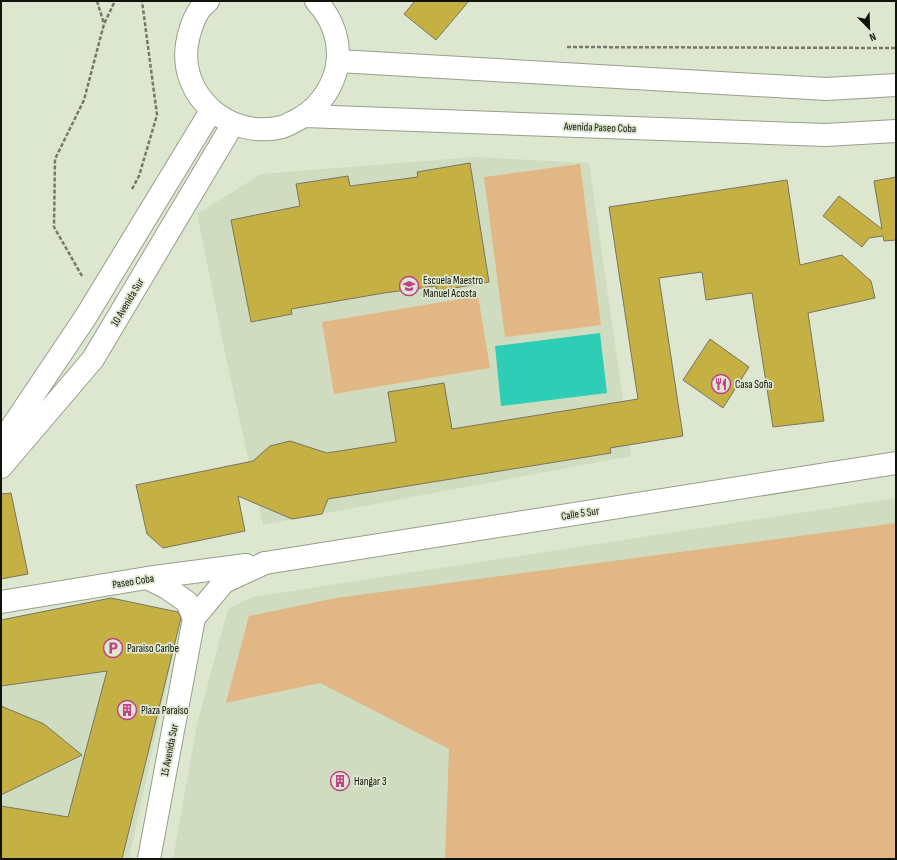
<svg xmlns="http://www.w3.org/2000/svg" width="897" height="860" viewBox="0 0 897 860" font-family="'Sofia Sans Condensed',sans-serif">
  <style>
    .built { fill: #d0dcbf }
    .green { fill: #e1b785 }
    .water { fill: #2ecdb5 }
    .building { fill: #c5b043; stroke: #797560 }
    .lines { fill: none; stroke-linecap: round; stroke-linejoin: round }
    .street-casing { stroke: #969f8a; stroke-width: 24 }
    .secondary-casing { stroke: #969f8a; stroke-width: 24 }
    .path { stroke: #747a6b; stroke-width: 2.5; stroke-dasharray: 4 2; stroke-linecap: butt }
    .street { stroke: #fff; stroke-width: 22 }
    .secondary { stroke: #fff; stroke-width: 22 }
    .labels { text-anchor: middle; stroke-width: 3.5; stroke-linejoin: round; paint-order: stroke }
    .street-label { font-size: 11px; fill: #10130b; stroke: #dde7d0 }
    .poi-label { font-size: 11px; fill: #10130b; stroke: #dde7d0; text-anchor: start }
  </style>
  <rect width="100%" height="100%" fill="#dde7d0"/>
  <path class="built" d="M474,157l115,6 42,293 -368,69 -37,-167 -29,-144 64,-40z
    M896,498v361h-723l24,-135 31,-115 24,-12z
    M112,598l70,15 -53,246h-128v-239z"/>
  <path class="green" d="M580,164l21,161 -96,12 -21,-160z
    M478,296l12,72 -156,26 -12,-72z
    M896,523v336h-451l4,-110 -129,-66 -94,20 23,-87 87,-18z"/>
  <path class="water" d="M600,333l7,60 -106,13 -6,-60z"/>
  <path class="building" d="M415,1h54l-33,39 -32,-26z
    M470,163l19,119 -52,9 -1,-5 -52,7 -93,16 1,5 -41,8 -20,-102 69,-14 -4,-22 52,-8 2,10 68,-9 -1,-5z
    M896,177v63l-12,1 -1,-5 -14,2 -7,9 -39,-31 16,-20 43,33 -8,-48z
    M787,180l13,85 42,-10 29,26 4,17 -67,15 16,108 -51,6 -21,-134 -46,7 -4,-28 -43,6 24,158 -73,12 1,5 -283,46 -6,15 -30,5 -54,-23 7,35 -82,17 -16,-14 -11,-49 117,-24 17,-15 20,-5 37,12 69,-11 -8,-50 56,-9 8,46 186,-30 -29,-192z
    M710,339l39,28 -26,41 -40,-28z
    M11,493l17,81 -27,5v-85z
    M111,598l67,14 3,6 -59,241h-121v-53l67,11 39,-146 -106,15v-66z
    M1,706l43,18 38,31 -81,40z"/>
  <g class="lines">
    <g class="street-casing">
      <path id="street" d="M1,439l8,-8 76,-113 126,-207
        M1,467l92,-108 140,-235
        M147,578l20,10 20,14 7,16
        M1,602l146,-24 99,-13
        M149,859l45,-241 30,-36 41,-19"/>
    </g>
    <g class="secondary-casing">
      <path id="secondary" d="M208,1c-4,4 -8,7 -10,11 -6,10 -9,21 -11,32 -8,53 43,96 95,83 4,-1 9,-4 13,-6 21,-10 35,-29 41,-50 6,-26 -2,-51 -20,-70
        M338,61l488,28 70,-4
        M305,116l520,19 71,-4
        M265,563l631,-100"/>
    </g>
    <path class="path" d="M97,1l7,23
      M567,47l329,1
      M132,189l7,-13 18,-61 -15,-114
      M82,276l-28,-49 1,-68 29,-59 20,-76 11,-23"/>
    <use href="#street" class="street"/>
    <use href="#secondary" class="secondary"/>
  </g>
  <defs>
    <g id="school-ring" transform="scale(1)"><circle r="9.5" fill="#dde7d0" stroke="#c2418a" stroke-width="1.5"/><path d="M0-5L7-2L0 1L-7-2ZM-4 1L0 2.5L4 1V4Q0 6-4 4Z" fill="#c2418a"/></g>
    <g id="restaurant-ring" transform="scale(1)"><circle r="9.5" fill="#dde7d0" stroke="#c2418a" stroke-width="1.5"/><path d="M-5-6h1v4h1v-4h1v4h1v-4h1v5L-1.5 .5V6h-2V.5L-5-1ZM5-6V6H3V1.5H1.5Q1.5-4 5-6Z" fill="#c2418a"/></g>
    <g id="parking-ring" transform="scale(1)"><circle r="9.5" fill="#dde7d0" stroke="#c2418a" stroke-width="1.5"/><path d="M-3.5-5.5H1a3.5 3.5 0 0 1 0 7H-1V5.5H-3.5ZM-1-3.4V-.6H.8a1.4 1.4 0 0 0 0-2.8Z" fill="#c2418a"/></g>
    <g id="building-ring" transform="scale(1)"><circle r="9.5" fill="#dde7d0" stroke="#c2418a" stroke-width="1.5"/><path d="M-4-6H4V6H1V3H-1V6H-4ZM-2.5-4.3h1.7v1.8h-1.7ZM.8-4.3h1.7v1.8H.8ZM-2.5-1h1.7V.8h-1.7ZM.8-1h1.7V.8H.8Z" fill="#c2418a"/></g>
  </defs>
  <g fill-rule="evenodd">
    <use href="#school-ring" x="409" y="286"/>
    <use href="#restaurant-ring" x="721" y="384"/>
    <use href="#parking-ring" x="113" y="648"/>
    <use href="#building-ring" x="127" y="710"/>
    <use href="#building-ring" x="340" y="781"/>
  </g>
  <g class="labels">
    <g class="street-label">
      <text transform="translate(600 127) rotate(2)" y="4">Avenida Paseo Coba</text>
      <text transform="translate(127 302) rotate(-59)" y="4">10 Avenida Sur</text>
      <text transform="translate(580 513) rotate(-9)" y="4">Calle 5 Sur</text>
      <text transform="translate(133 581) rotate(-9)" y="4">Paseo Coba</text>
      <text transform="translate(169 750) rotate(-79)" y="4">15 Avenida Sur</text>
    </g>
    <g class="poi-label">
      <text x="423" y="284">Escuela Maestro<tspan x="423" dy="13">Manuel Acosta</tspan></text>
      <text x="735" y="388">Casa Sofia</text>
      <text x="127" y="652">Paraiso Caribe</text>
      <text x="141" y="714">Plaza Paraiso</text>
      <text x="354" y="785">Hangar 3</text>
    </g>
  </g>
  <rect width="897" height="860" fill="none" stroke="#10130b" stroke-width="4"/>
  <g transform="translate(869 28) rotate(157)" stroke="#dde7d0" stroke-width="3" paint-order="stroke">
  <path d="M0-3L7 15L0 10L-7 15Z" fill="#10130b"/>
  <text y="-6" font-size="11" font-weight="bold" text-anchor="middle" fill="#10130b">N</text>
  </g>
</svg>
